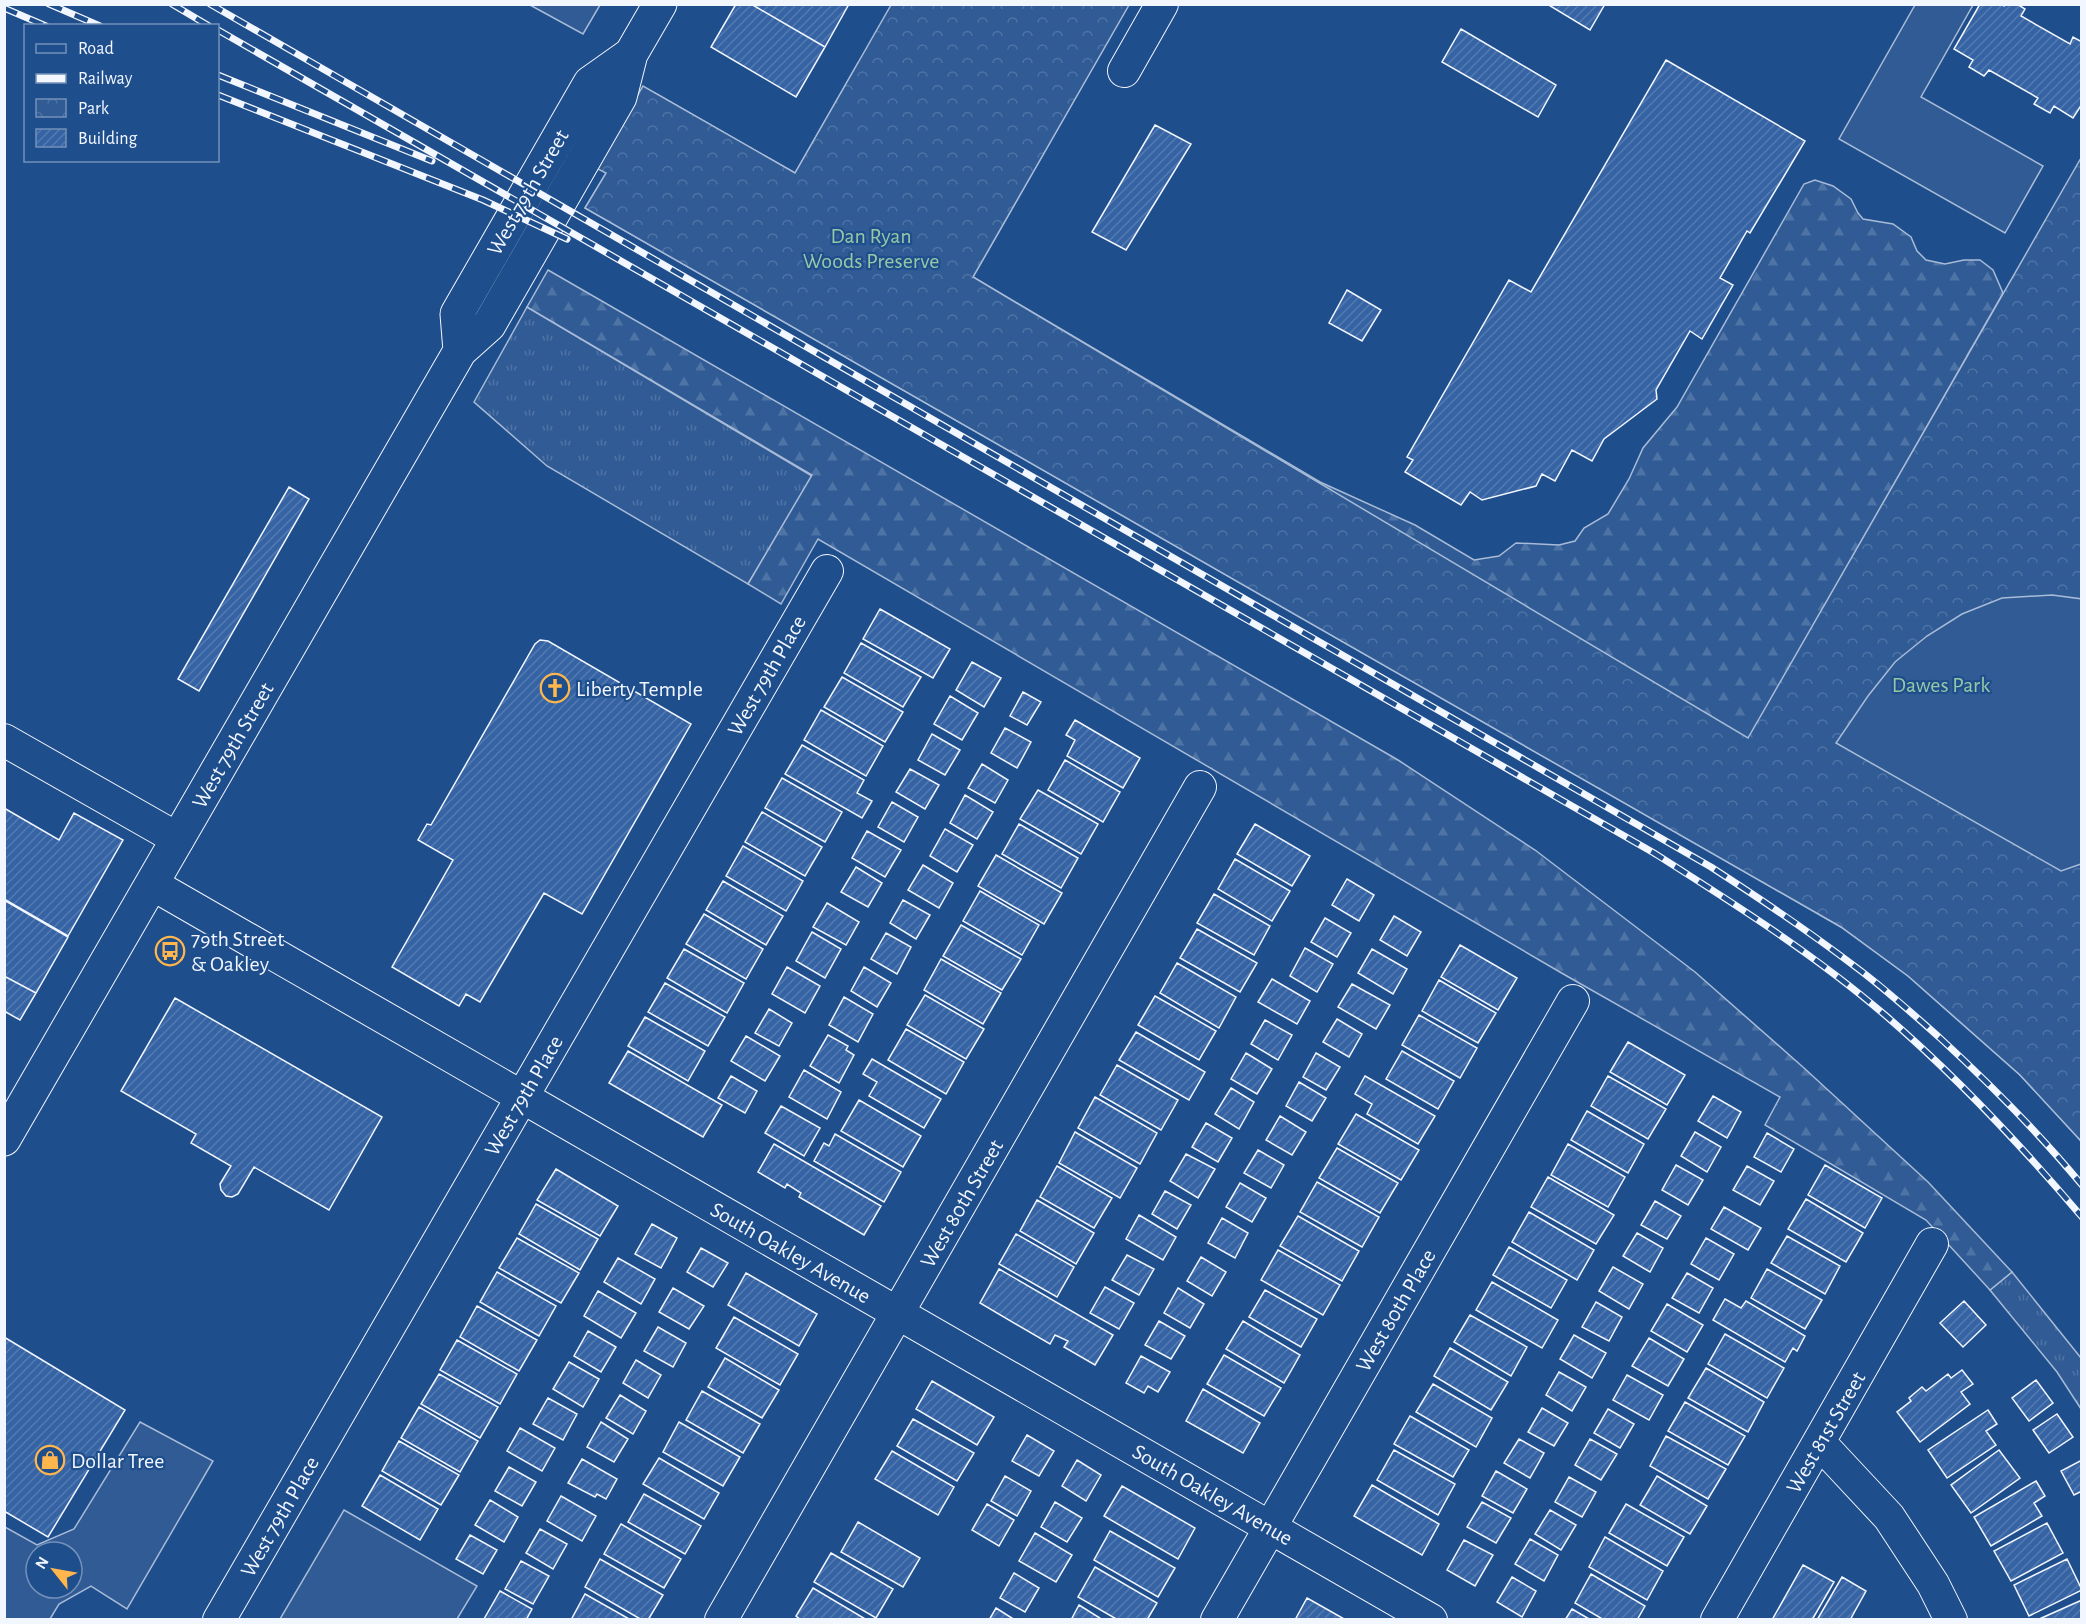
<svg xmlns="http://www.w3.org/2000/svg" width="2086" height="1624" viewBox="0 0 2086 1624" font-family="'Alegreya Sans',sans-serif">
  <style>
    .grass { fill: url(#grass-tufts); stroke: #a8bbd7; stroke-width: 1.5 }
    .forest { fill: url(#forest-firs); stroke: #a8bbd7; stroke-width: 1.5 }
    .park { fill: url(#park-crowns); stroke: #a8bbd7; stroke-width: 1.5 }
    .built { fill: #305b95; stroke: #a8bbd7; stroke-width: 1.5; fill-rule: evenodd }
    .building { fill: url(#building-hatch); stroke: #f2f6ff; stroke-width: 1.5 }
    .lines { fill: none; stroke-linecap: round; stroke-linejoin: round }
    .minor-casing { stroke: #f2f6ff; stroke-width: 34 }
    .major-casing { stroke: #f2f6ff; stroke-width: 35 }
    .minor { stroke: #1f4e8c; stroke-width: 32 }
    .major { stroke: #1f4e8c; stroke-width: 33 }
    .rail-casing { stroke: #f2f6ff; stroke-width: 7 }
    .rail { stroke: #1f4e8c; stroke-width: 4.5; stroke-dasharray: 14; stroke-linecap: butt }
    .labels { text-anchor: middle; stroke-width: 4.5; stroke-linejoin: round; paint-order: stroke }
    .street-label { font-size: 22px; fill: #f2f6ff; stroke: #1f4e8c }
    .park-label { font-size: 22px; fill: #97c8a6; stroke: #1f4e8c }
    .poi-label { font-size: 22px; fill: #f2f6ff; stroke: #1f4e8c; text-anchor: start }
  </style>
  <defs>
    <pattern id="grass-tufts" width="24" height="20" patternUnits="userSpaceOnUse" patternTransform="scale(1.5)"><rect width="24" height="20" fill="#305b95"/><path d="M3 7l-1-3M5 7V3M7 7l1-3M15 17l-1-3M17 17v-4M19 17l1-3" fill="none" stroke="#4e73a5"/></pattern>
    <pattern id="forest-firs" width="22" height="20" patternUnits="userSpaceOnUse" patternTransform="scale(1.5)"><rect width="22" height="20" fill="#305b95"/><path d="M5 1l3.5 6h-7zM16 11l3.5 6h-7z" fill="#4e73a5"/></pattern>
    <pattern id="park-crowns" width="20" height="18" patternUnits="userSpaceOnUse" patternTransform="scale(1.5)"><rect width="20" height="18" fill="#305b95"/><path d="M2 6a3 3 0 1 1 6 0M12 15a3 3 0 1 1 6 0" fill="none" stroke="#4e73a5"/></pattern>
    <pattern id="building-hatch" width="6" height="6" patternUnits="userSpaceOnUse" patternTransform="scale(1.5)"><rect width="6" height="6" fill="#3563a3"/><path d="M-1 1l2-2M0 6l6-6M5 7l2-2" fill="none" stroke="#537ab1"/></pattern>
  </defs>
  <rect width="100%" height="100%" fill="#1f4e8c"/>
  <path class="grass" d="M527,307l285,169 -64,108 -201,-118 -73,-64z
    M2012,1272l69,86v51l-24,-37 -67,-82z"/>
  <path class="forest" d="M1109,39l-136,238 347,205 95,43 59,35 25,-4 17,-13 43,2 16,-4 9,-13 24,-14 21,-35 14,-31 34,-41 127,-223 11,-4 18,6 18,13 7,14 5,6 30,5 18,13 6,14 9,9 19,4 19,-4h16l13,10 10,23 -254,445 332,403 -61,-66 -112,-99 -67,-49 -1256,-719 70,-115 140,80 63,-110z
    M548,270l850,490 137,90 160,122 109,96 124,114 84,90 -22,18 -64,-70 -161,-95 15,-28 -215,-122 -747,-436 -37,65 -33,-20 64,-109 -285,-168z"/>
  <path class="park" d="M891,5h238l-156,272 775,461 333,-580v983l-61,-66 -112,-99 -67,-49 -1256,-719 21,-35 -10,-5 47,-82 152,87z"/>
  <path class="built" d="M530,5h70l-17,29z
    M1915,5h58l-52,92 122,69 -38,67 -166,-94z
    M2052,595l30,4 -1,265 -20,7 -225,-128 32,-47 27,-34 32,-26 35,-22 40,-16z
    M140,1422l73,39 -86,148 -36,-23 -32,18 -9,15h-45v-92l32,18 37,-16zM36,1552h36v36h-36z
    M344,1510l133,76 -20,33h-177z"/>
  <path class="building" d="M736,4h15l74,43 -29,50 -85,-50z
    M751,4h98l-24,43z
    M1547,4h58l-15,26z
    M1980,4h21l3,2 1,-2h12l8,5 -4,7 49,28 3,-7 9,5v62l-9,14 -19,-12 -4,7 -16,-9 4,-6 -49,-28 -5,6 -15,-9 4,-7 -19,-11z
    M1461,29l95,56 -18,32 -96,-55z
    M1666,60l139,81 -55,92 -3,-2 -27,47 13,7 -31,54 -12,-8 -34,59 1,9 -53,40 -12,22 -20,-11 -17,31 -13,-7 -6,12 -54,14 -12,-8 -9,13 -56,-33 8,-12 -6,-3 102,-177 22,12z
    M1155,125l36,19 -65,106 -34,-18z
    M1347,290l34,20 -19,31 -33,-18z
    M289,487l20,12 -110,192 -21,-12z
    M880,609l70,40 -17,29 -70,-39z
    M540,640l8,1 143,83 -109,190 -38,-21 -64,109 -14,-8 -7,12 -67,-39 61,-107 -35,-20 9,-16 4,1 104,-181z
    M861,643l60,34 -18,30 -59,-34z
    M972,662l29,16 -17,29 -28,-17z
    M842,677l61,35 -18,30 -61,-35z
    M1023,692l18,10 -14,23 -17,-9z
    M950,696l28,17 -16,27 -28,-16z
    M821,710l62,36 -17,30 -62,-36z
    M1075,720l65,38 -17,30 -56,-32 8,-16 -9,-5z
    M1005,728l26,14 -14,26 -26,-15z
    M932,734l28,16 -15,25 -27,-15z
    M802,745l62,35 -7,13 15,8 -10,17 -77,-44z
    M1065,760l55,32 -17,30 -55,-32z
    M982,764l26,16 -13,23 -27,-15z
    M910,769l29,16 -14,24 -29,-17z
    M782,778l60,34 -17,30 -60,-34z
    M1038,790l60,34 -17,30 -61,-35z
    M965,795l28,17 -16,27 -27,-16z
    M892,802l26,15 -14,25 -26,-15z
    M4,808l55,32 15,-27 49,27 -55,96 -64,-37z
    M762,812l60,35 -17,29 -60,-34z
    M1019,824l59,34 -17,30 -59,-34z
    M1255,824l55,32 -18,30 -55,-32z
    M945,829l28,16 -16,27 -27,-16z
    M867,831l34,19 -16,27 -33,-19z
    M743,846l60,35 -17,30 -60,-35z
    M996,855l66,38 -18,31 -66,-38z
    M1235,859l55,32 -18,30 -54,-32z
    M923,865l30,18 -14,25 -31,-18z
    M856,867l26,16 -14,24 -27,-15z
    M1347,879l27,16 -15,26 -27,-16z
    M723,881l60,35 -17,29 -60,-35z
    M980,891l59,34 -17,30 -59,-34z
    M1214,894l56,32 -16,29 -57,-32z
    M4,900l64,37 -32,56 -32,-17z
    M903,900l27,15 -14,24 -26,-16z
    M827,903l32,19 -13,23 -33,-18z
    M704,914l59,35 -17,30 -60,-35z
    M1394,916l27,16 -14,24 -27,-16z
    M1325,918l26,15 -14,24 -26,-15z
    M961,925l60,34 -19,31 -59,-34z
    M1197,929l60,34 -17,29 -60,-34z
    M812,932l29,17 -16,29 -29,-17z
    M886,933l25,14 -14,27 -26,-15z
    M1460,945l57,33 -19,32 -57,-33z
    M1305,948l28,16 -16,28 -27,-16z
    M684,949l60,34 -17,30 -60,-35z
    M1372,949l35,20 -14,25 -35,-21z
    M941,959l60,34 -18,31 -59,-34z
    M1177,963l59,34 -17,31 -59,-35z
    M787,967l33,19 -15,27 -33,-19z
    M864,967l27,16 -14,24 -26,-16z
    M4,976l32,17 -16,27 -16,-9z
    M1272,979l38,22 -13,23 -39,-22z
    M1439,980l57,33 -18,30 -56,-32z
    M665,983l60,34 -17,29 -60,-34z
    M1352,984l38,21 -14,24 -38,-22z
    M925,995l59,34 -18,30 -59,-34z
    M1155,996l61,35 -17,29 -61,-35z
    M844,997l29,17 -15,28 -29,-17z
    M175,998l207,119 -53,93 -75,-43 -16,27 -6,3 -6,-1 -5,-6 -1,-6 11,-18 -40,-23 5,-9 -75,-43z
    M769,1009l23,14 -13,23 -24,-13z
    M1419,1015l58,33 -17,30 -58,-33z
    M645,1017l60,34 -17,30 -60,-35z
    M1337,1019l25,15 -13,23 -26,-15z
    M1265,1020l27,15 -14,25 -27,-16z
    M906,1029l58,33 -18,32 -58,-34z
    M1136,1032l69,40 -16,28 -70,-40z
    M828,1035l20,11 -2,4 8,5 -15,28 -29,-17z
    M746,1036l34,20 -15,25 -34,-20z
    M1628,1042l57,33 -18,30 -57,-33z
    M628,1051l94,54 -19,32 -94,-54z
    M1402,1051l52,30 -16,28 -52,-30z
    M1246,1053l26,16 -15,25 -26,-15z
    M1316,1053l24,14 -14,23 -23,-13z
    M872,1059l69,40 -17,29 -55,-32 8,-14 -14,-8z
    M1117,1065l61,35 -17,30 -61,-35z
    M804,1070l37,22 -14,27 -38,-22z
    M731,1076l26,15 -12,22 -27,-15z
    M1365,1076l70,40 -17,28 -51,-30 5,-10 -17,-10z
    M1608,1076l58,33 -18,30 -57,-33z
    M1299,1082l27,16 -14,23 -26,-15z
    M1231,1088l23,14 -15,27 -24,-15z
    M1713,1096l28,16 -14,26 -29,-17z
    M1095,1097l62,36 -17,31 -62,-36z
    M859,1100l62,36 -18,31 -62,-36z
    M781,1106l39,22 -16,28 -39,-23z
    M1587,1111l57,33 -16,29 -57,-33z
    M1356,1114l63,36 -18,30 -63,-36z
    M1280,1116l26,16 -14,23 -26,-15z
    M1206,1123l26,15 -14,24 -26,-15z
    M1075,1132l62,36 -17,30 -61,-35z
    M1695,1132l26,15 -14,25 -26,-16z
    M1767,1133l27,16 -13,23 -27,-15z
    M835,1134l66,38 -17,30 -70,-41 10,-18 5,3z
    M774,1144l107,62 -17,29 -65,-38 2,-4 -14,-9 -2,4 -27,-16z
    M1568,1144l57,33 -17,30 -57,-32z
    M1337,1148l61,35 -18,30 -61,-35z
    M1258,1150l26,15 -13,23 -27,-15z
    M1186,1154l29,15 -17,29 -28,-17z
    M1676,1165l27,15 -15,25 -26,-15z
    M1825,1165l57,33 -17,30 -57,-33z
    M1057,1166l55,32 -18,30 -54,-31z
    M1747,1166l27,15 -14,24 -27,-15z
    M556,1169l62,37 -18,30 -63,-36z
    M1548,1177l66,38 -18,29 -65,-37z
    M1317,1182l62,35 -17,30 -62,-35z
    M1240,1183l26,15 -14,24 -26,-15z
    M1165,1191l26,14 -14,24 -25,-15z
    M1806,1199l57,34 -17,29 -58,-33z
    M1037,1200l57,33 -18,31 -56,-33z
    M1655,1201l26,15 -14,23 -26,-14z
    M536,1204l62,35 -18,31 -61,-36z
    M1724,1207l37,21 -13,22 -37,-21z
    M1529,1212l65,38 -17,30 -65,-38z
    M1139,1215l37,22 -13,23 -37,-21z
    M1298,1216l61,35 -17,30 -62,-35z
    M1222,1218l26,15 -13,25 -27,-15z
    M652,1224l25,14 -16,30 -26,-14z
    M1637,1233l26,15 -13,24 -27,-16z
    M1016,1234l58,33 -17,30 -58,-33z
    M1787,1236l53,30 -15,28 -54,-31z
    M517,1238l62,35 -18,30 -62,-35z
    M1706,1238l28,16 -15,26 -28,-16z
    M1509,1247l58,33 -16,28 -58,-33z
    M701,1248l27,15 -15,24 -26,-15z
    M1278,1250l62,35 -17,30 -62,-35z
    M1127,1255l27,14 -15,26 -27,-15z
    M1201,1257l25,15 -14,24 -25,-15z
    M618,1258l37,21 -14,25 -37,-22z
    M1613,1267l30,17 -14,25 -30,-18z
    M999,1269l114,66 -18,30 -31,-18 4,-6 -13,-6 -5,9 -70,-41z
    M1767,1269l55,31 -17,29 -54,-31z
    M497,1272l59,34 -17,30 -59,-34z
    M746,1273l71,41 -18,32 -71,-41z
    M1687,1273l26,15 -14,25 -27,-15z
    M1492,1282l66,38 -16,28 -66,-38z
    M1105,1287l29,16 -15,26 -29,-16z
    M673,1288l31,18 -15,23 -30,-17z
    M1178,1288l26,16 -14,24 -26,-15z
    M1265,1290l52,29 -16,28 -52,-30z
    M598,1291l38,22 -15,25 -37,-22z
    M1725,1299l16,9 5,-7 59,35 -8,15 -4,-3 -8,14 -72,-42z
    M1964,1301l22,24 -23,22 -23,-24z
    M1596,1302l26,15 -13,24 -27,-14z
    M1667,1304l36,21 -16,27 -36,-21z
    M477,1306l60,34 -18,31 -59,-34z
    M1470,1315l57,32 -16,29 -57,-34z
    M734,1317l64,37 -18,31 -64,-37z
    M1159,1321l26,15 -14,23 -26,-14z
    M1243,1321l57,34 -16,28 -58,-34z
    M658,1327l28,16 -13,24 -29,-16z
    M588,1331l28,16 -15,25 -27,-16z
    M1725,1334l59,34 -17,30 -59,-34z
    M1574,1335l32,18 -14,25 -32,-19z
    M4,1337l121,73 -77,127 -44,-26z
    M1649,1338l35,21 -16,27 -36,-20z
    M457,1340l60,34 -17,30 -60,-34z
    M1450,1348l58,34 -17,28 -57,-34z
    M1224,1355l57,33 -17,28 -57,-32z
    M1141,1356l29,16 -12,20 -10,-6 -4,7 -18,-10z
    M725,1358l54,32 -17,28 -54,-31z
    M636,1360l25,15 -13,23 -25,-15z
    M569,1362l30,17 -16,28 -30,-18z
    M1706,1368l58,34 -16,30 -60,-34z
    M1962,1370l11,14 -12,8 9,12 -50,38 -23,-30 14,-11 -2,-3 13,-11 4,4 22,-17 3,4z
    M1559,1372l27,15 -14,24 -26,-16z
    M439,1374l59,33 -18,31 -59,-34z
    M1627,1375l36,20 -14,25 -36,-20z
    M2036,1380l17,23 -24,18 -17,-23z
    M932,1381l62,36 -17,28 -61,-36z
    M1433,1384l59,34 -16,29 -60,-35z
    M1203,1389l57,34 -17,30 -57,-32z
    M702,1391l58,33 -17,29 -57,-33z
    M620,1395l26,16 -13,23 -27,-16z
    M548,1398l29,16 -14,26 -30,-16z
    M1685,1402l60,34 -17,29 -60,-34z
    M419,1407l59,34 -18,31 -59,-34z
    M1542,1408l26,15 -14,23 -26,-14z
    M1608,1409l26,15 -14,24 -26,-15z
    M1988,1410l9,14 -11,7 10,14 -49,33 -19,-28z
    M2057,1414l16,23 -24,16 -16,-23z
    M1410,1416l59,34 -16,27 -59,-33z
    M913,1419l61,34 -17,28 -60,-35z
    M601,1422l27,17 -14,23 -27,-15z
    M679,1422l61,35 -17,29 -60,-34z
    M520,1428l35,20 -13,23 -35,-20z
    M1027,1435l27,16 -15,25 -27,-15z
    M1666,1436l60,33 -18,30 -58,-33z
    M1519,1439l25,14 -14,25 -26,-15z
    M1590,1439l27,15 -16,26 -26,-15z
    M399,1441l60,34 -18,30 -59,-34z
    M1394,1450l61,34 -17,31 -61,-35z
    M1999,1450l21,28 -49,35 -20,-28z
    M892,1451l62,36 -16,28 -63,-36z
    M659,1458l60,35 -15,26 -61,-35z
    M582,1459l35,20 -11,20 -9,-5 -2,3 -27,-14z
    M1077,1460l24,15 -15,26 -24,-15z
    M2082,1460v31l-8,4 -13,-24z
    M509,1467l27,15 -14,24 -27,-15z
    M1496,1471l31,18 -14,24 -31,-17z
    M380,1475l58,34 -18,31 -58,-34z
    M1005,1476l26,15 -14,25 -26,-15z
    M1657,1476l50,30 -17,28 -50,-29z
    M1569,1477l27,15 -14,25 -27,-15z
    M2036,1481l9,15 -11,7 8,13 -51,30 -17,-29z
    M1372,1485l67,39 -17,31 -68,-39z
    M1122,1486l73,42 -17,31 -74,-43z
    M644,1494l57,32 -16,28 -57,-32z
    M561,1496l35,20 -14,25 -35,-20z
    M490,1500l28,17 -14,25 -29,-17z
    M1055,1502l27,16 -15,24 -26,-15z
    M1482,1502l29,16 -15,25 -29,-16z
    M987,1504l27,16 -15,26 -27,-16z
    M1626,1504l58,33 -17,29 -58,-33z
    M1550,1510l26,15 -15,25 -26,-16z
    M858,1522l62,36 -17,29 -62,-35z
    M2047,1523l16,30 -52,28 -17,-30z
    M621,1524l60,35 -17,29 -60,-34z
    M540,1529l27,15 -14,25 -27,-16z
    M1110,1531l65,37 -17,29 -64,-37z
    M1035,1533l37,22 -16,27 -37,-21z
    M470,1535l27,15 -14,24 -27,-15z
    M1605,1537l58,34 -16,29 -58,-33z
    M1530,1539l28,16 -14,26 -29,-17z
    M1464,1540l29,15 -18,31 -28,-16z
    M831,1553l62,36 -17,29 -62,-36z
    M600,1559l63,36 -15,25h-6l-57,-33z
    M2067,1559l15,31 -53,26 -15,-31z
    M521,1561l28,15 -16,28 -28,-15z
    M1803,1565l31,17 -22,38h-40z
    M1095,1567l62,36 -10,17h-29l-40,-23z
    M1014,1573l25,15 -14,24 -25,-14z
    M1591,1574l54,32 -8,14h-33l-29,-17z
    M1512,1577l24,14 -14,26 -25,-15z
    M1842,1577l24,14 -16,29h-33z
    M813,1588l54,32h-66l-5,-4z
    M500,1591l32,18 -6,11 -42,-1z
    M585,1594l46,26h-60z
    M1307,1598l39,22h-51z
    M2082,1600v20h-45z
    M1079,1605l24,15h-32z
    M996,1608l19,12h-26z
    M1572,1609l19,11h-26z"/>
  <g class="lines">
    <g class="minor-casing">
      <path id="minor" d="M1124,71l38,-67
        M4,740l174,99
        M152,884l1279,736
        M1819,1442l70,75 44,67 18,36
        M219,1620l608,-1049
        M721,1620l479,-833
        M1217,1620l356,-619
        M1717,1620l215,-376"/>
    </g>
    <g class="major-casing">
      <path id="major" d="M460,351l-3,-37 133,-231 41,-29
        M4,1139l456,-788 29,-26 131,-228 11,-43 29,-50"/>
    </g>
    <use href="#minor" class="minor"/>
    <use href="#major" class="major"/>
    <g class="rail-casing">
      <path id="rail" d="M49,4l51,22
        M172,4l37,22
        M210,4l1501,863c48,31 96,63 142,98 30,22 59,48 87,73 50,46 99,95 142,147
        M4,8l42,18
        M218,30l1436,823c79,50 160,101 231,162 71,61 136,130 197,202
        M218,75l214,86
        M218,95l265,105 84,39"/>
    </g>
    <use href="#rail" class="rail"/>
  </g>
  <defs>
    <g id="church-ring" transform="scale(1.5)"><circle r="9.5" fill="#1f4e8c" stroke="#ffb74d" stroke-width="1.5"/><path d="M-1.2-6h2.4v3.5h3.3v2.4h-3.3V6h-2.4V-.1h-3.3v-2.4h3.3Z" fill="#ffb74d"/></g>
    <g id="bus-ring" transform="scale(1.5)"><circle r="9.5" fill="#1f4e8c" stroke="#ffb74d" stroke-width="1.5"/><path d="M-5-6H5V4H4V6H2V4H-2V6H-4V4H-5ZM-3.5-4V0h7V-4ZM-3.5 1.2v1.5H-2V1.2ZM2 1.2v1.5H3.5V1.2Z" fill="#ffb74d"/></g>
    <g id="shop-ring" transform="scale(1.5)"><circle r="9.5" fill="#1f4e8c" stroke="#ffb74d" stroke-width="1.5"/><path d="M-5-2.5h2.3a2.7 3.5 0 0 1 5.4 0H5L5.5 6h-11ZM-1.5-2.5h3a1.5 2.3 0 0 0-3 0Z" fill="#ffb74d"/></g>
  </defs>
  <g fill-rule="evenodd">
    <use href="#church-ring" x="555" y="688"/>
    <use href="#bus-ring" x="170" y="951"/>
    <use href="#shop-ring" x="50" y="1460"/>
  </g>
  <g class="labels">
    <g class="street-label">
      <text transform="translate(527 192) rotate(-60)" y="8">West 79th Street</text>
      <text transform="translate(766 675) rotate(-60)" y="8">West 79th Place</text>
      <text transform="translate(232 745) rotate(-60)" y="8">West 79th Street</text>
      <text transform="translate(523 1095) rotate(-60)" y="8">West 79th Place</text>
      <text transform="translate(961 1203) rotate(-60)" y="8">West 80th Street</text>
      <text transform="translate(791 1252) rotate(30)" y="8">South Oakley Avenue</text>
      <text transform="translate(1395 1310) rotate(-60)" y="8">West 80th Place</text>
      <text transform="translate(1825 1432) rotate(-60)" y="8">West 81st Street</text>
      <text transform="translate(1213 1494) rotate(30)" y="8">South Oakley Avenue</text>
      <text transform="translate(279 1516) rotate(-60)" y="8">West 79th Place</text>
    </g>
    <g class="park-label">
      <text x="871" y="243">Dan Ryan<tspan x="871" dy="25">Woods Preserve</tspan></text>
      <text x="1941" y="692">Dawes Park</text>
    </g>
    <g class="poi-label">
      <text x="576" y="696">Liberty Temple</text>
      <text x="191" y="946">79th Street<tspan x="191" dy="25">&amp; Oakley</tspan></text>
      <text x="71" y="1468">Dollar Tree</text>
    </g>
  </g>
  <rect width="2086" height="1624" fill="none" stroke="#f2f6ff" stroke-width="12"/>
  <rect x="24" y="24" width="195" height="138" fill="#1f4e8c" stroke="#7391ba" stroke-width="1.5"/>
  <rect x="36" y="44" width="30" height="9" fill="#1f4e8c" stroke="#7391ba" stroke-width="1.5"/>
  <text x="78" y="54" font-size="18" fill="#f2f6ff">Road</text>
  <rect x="36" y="74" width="30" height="9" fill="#f2f6ff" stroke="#7391ba" stroke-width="1.5"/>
  <text x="78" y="84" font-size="18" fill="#f2f6ff">Railway</text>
  <rect x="36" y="99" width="30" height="18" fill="url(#park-crowns)" stroke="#7391ba" stroke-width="1.5"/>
  <text x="78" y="114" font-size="18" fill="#f2f6ff">Park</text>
  <rect x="36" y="129" width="30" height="18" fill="url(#building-hatch)" stroke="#7391ba" stroke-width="1.5"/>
  <text x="78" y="144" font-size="18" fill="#f2f6ff">Building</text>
  <g transform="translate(54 1570) rotate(301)"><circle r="28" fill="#1f4e8c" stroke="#7391ba" stroke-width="1.5"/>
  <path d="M0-4.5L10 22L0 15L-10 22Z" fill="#ffb74d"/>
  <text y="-9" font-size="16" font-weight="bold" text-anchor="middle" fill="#f2f6ff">N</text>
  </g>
</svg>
